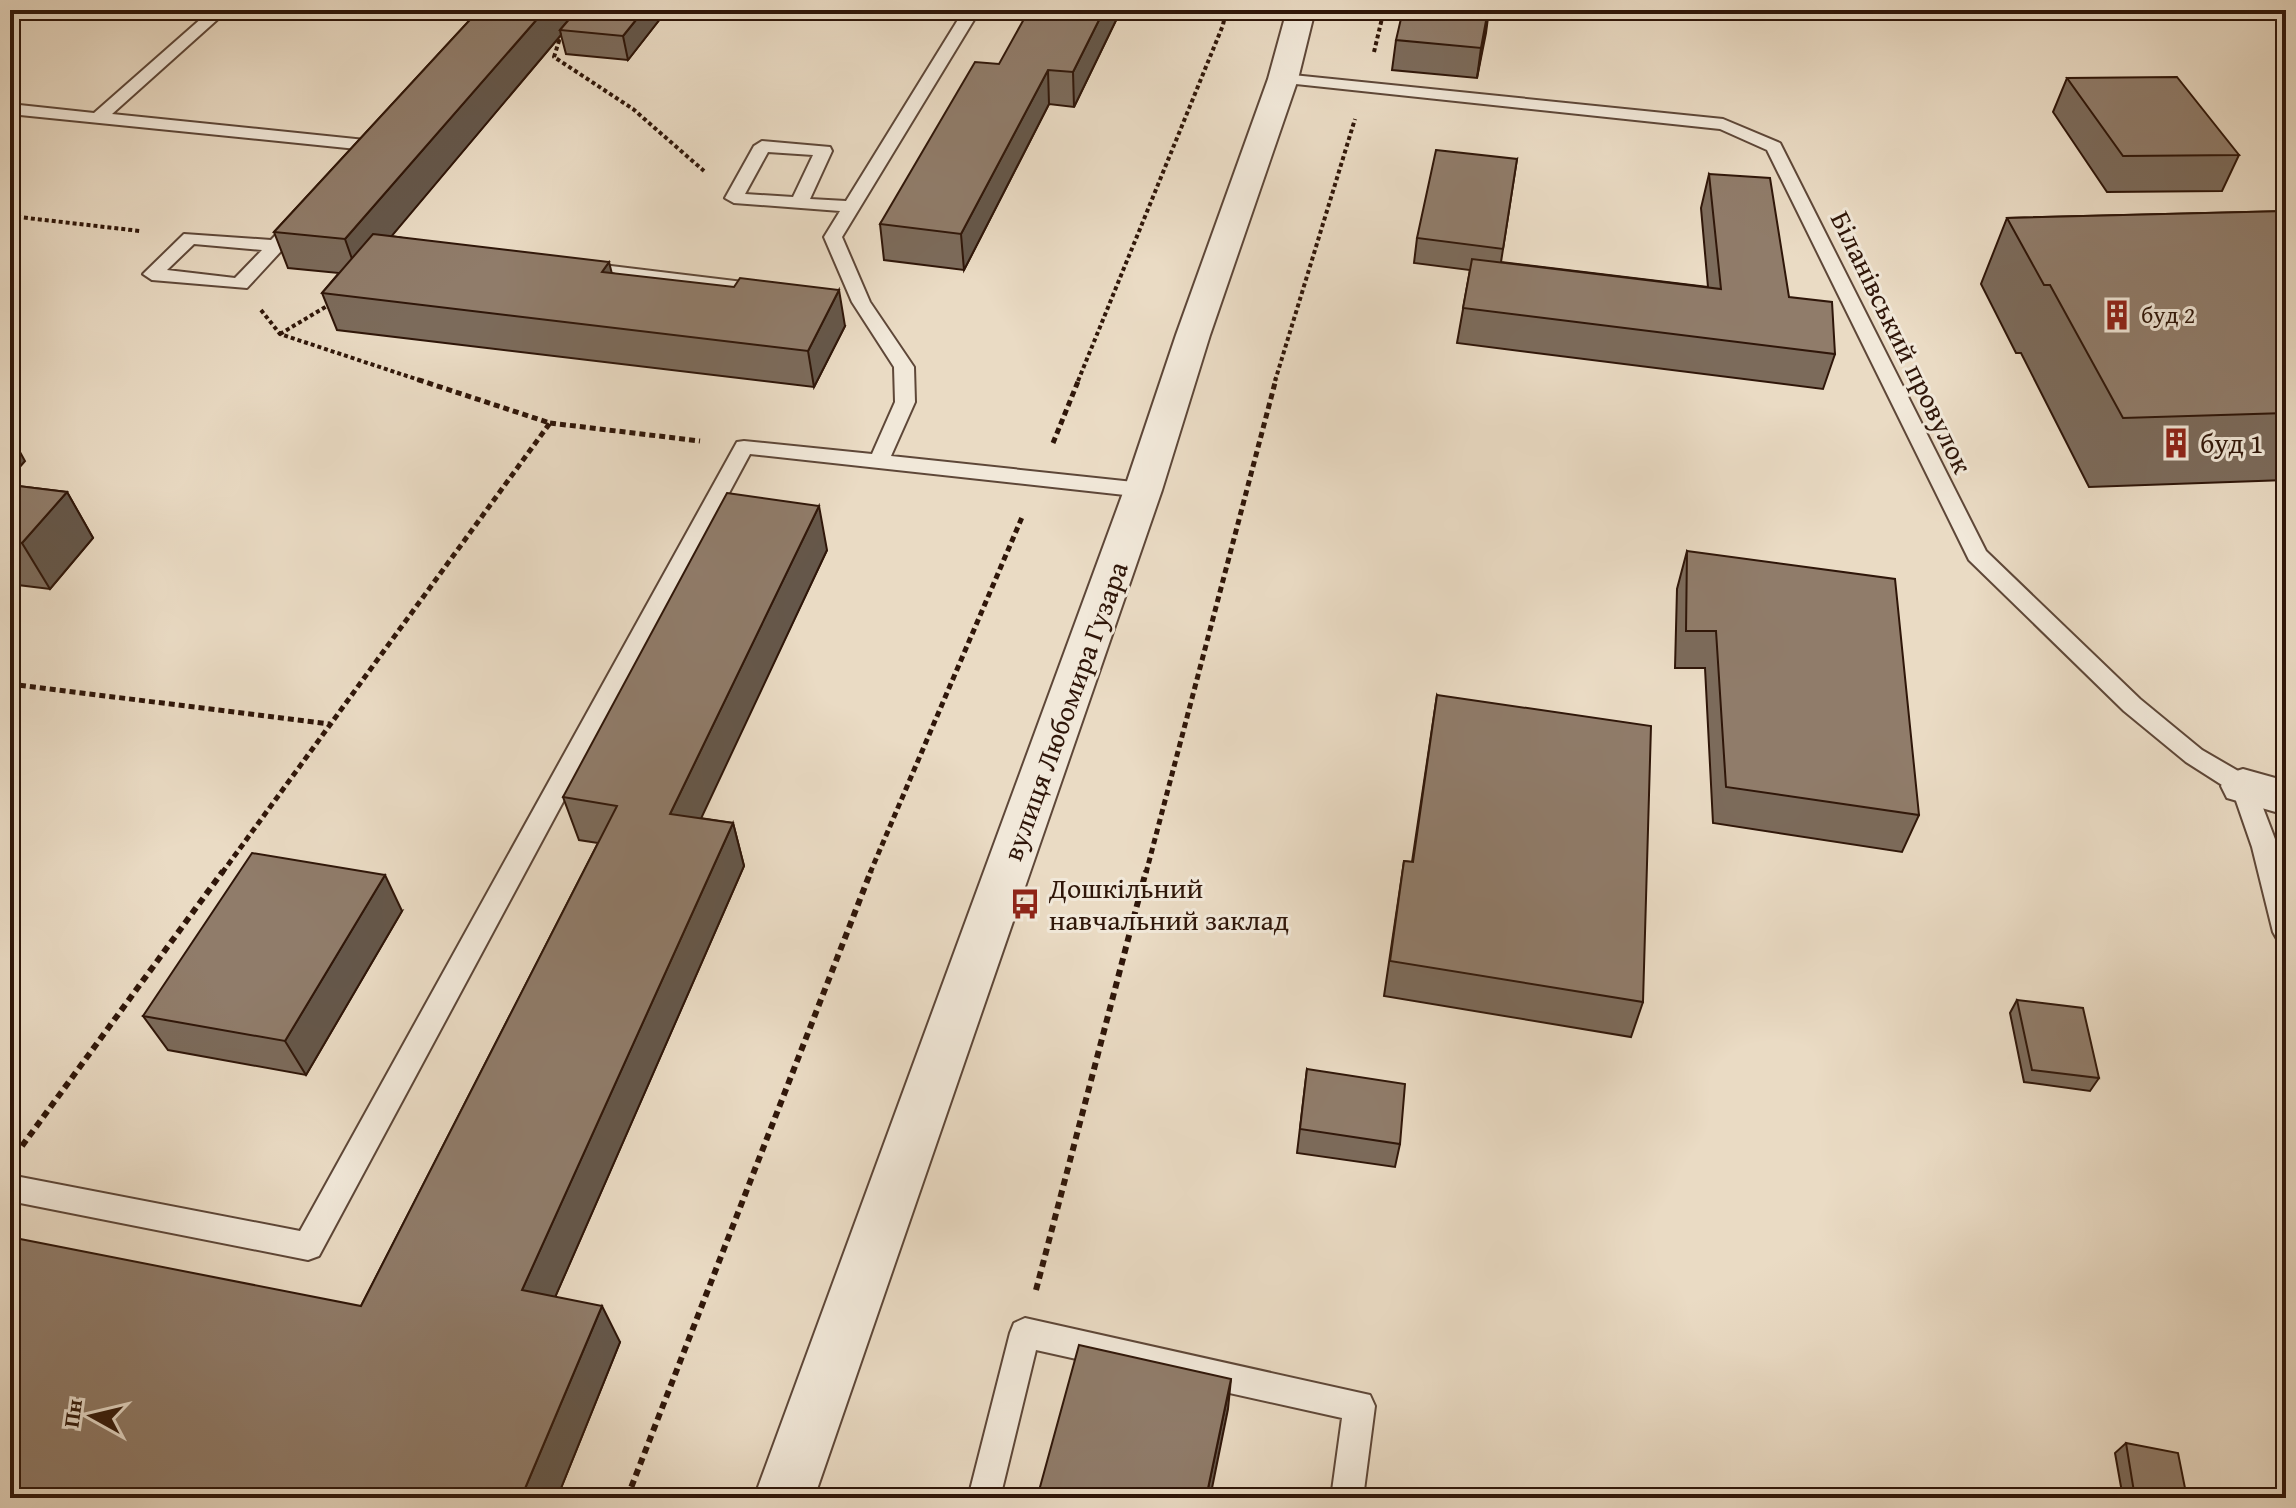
<svg xmlns="http://www.w3.org/2000/svg" width="2296" height="1508" viewBox="0 0 2296 1508" font-family="'Gentium Book Plus',serif">
  <style>
    .lines { fill: none; stroke-linecap: round; stroke-linejoin: round }
    .lane-casing { stroke: #5e4738; stroke-width: 4 }
    .street-casing { stroke: #5e4738; stroke-width: 4 }
    .path-far2 { stroke: #2f1609; stroke-width: 4; stroke-dasharray: 4 3; stroke-linecap: butt }
    .path-far1 { stroke: #2f1609; stroke-width: 5; stroke-dasharray: 6 4; stroke-linecap: butt }
    .path { stroke: #2f1609; stroke-width: 6; stroke-dasharray: 7 5; stroke-linecap: butt }
    .lane { fill: #f1e8d9; fill-rule: evenodd }
    .street { fill: #f1e8d9; fill-rule: evenodd }
    .wall { fill: #7c6b5b; stroke: #2f1609; stroke-width: 2 }
    .shaded-wall { fill: #65574a; stroke: #2f1609; stroke-width: 2 }
    .building { fill: #907c6a; stroke: #2f1609; stroke-width: 2 }
    .labels { text-anchor: middle; stroke-width: 6; stroke-linejoin: round; paint-order: stroke }
    .far-poi-label { font-size: 24px; fill: #2f1609; stroke: #f1e8d9; text-anchor: start }
    .street-label { font-size: 28px; fill: #2f1609; stroke: #f1e8d9 }
    .poi-label { font-size: 28px; fill: #2f1609; stroke: #f1e8d9; text-anchor: start }
  </style>
  <rect width="100%" height="100%" fill="#eadbc4"/>
  <filter id="stains"><feTurbulence type="fractalNoise" baseFrequency=".0025" numOctaves="4"/><feColorMatrix values="0 0 0 0 .2 0 0 0 0 .09 0 0 0 0 .02 0 0 0 .5 -.17"/></filter>
  <radialGradient id="worn" r=".72"><stop offset=".6" stop-color="#630" stop-opacity="0"/><stop offset="1" stop-color="#630" stop-opacity=".3"/></radialGradient>
  <g class="lines">
    <g class="lane-casing">
      <path id="lane" d="M211,10h17l-116,104 263,27 2,4 -13,17 -6,1 -9,-5 8,-9 -347,-35v-10l84,9z
        M964,10h16l-138,227 28,65 44,65 1,35 -24,54 252,27 10,7 -3,5 -7,2 -393,-43 -431,802 -11,4 -298,-59v-26l290,56 437,-789 7,-1 128,13 23,-52 -1,-35 -42,-65 -28,-65 16,-26 -106,-8 -9,-5 29,-52 8,-5 68,6 2,4 -22,48 36,2zM768,152l45,3 -20,42 -48,-3z
        M1283,74l440,45 57,24 206,408 154,148 62,51 50,29 26,68 8,33v63l-9,-4 -4,-7 -21,-85 -19,-55 -47,-30 -62,-51 -155,-151 -202,-410 -47,-21 -443,-47 -2,-3z
        M300,215l9,5 -3,4 -59,64 -95,-8 -9,-6 41,-40 87,6 23,-24zM194,244l68,6 -27,28 -68,-8z
        M578,262l190,23 9,6 -9,6 -196,-26 -3,-4z
        M1025,1318l345,77 5,11 -12,92h-32l11,-80 -306,-68 -36,148h-32l42,-165 4,-10z"/>
    </g>
    <g class="street-casing">
      <path id="street" d="M1287,10h28l-17,69 -88,256 -48,155 -348,1008h-60l370,-1008 52,-155 92,-256z
        M2243,769l43,12v34l-59,-17 -6,-12 6,-12z"/>
    </g>
    <path class="path-far2" d="M551,40l8,1 -5,16 79,52 71,62
      M1374,52l10,-42
      M10,216l130,15
      M261,310l19,24 142,47
      M280,334l52,-31
      M1078,381l145,-356 3,-15
      M1275,381l80,-262"/>
    <path class="path-far1" d="M550,423l150,18
      M1053,443l26,-64
      M10,684l320,40
      M222,873l328,-450 -134,-44
      M870,873l153,-358
      M1146,873l130,-494"/>
    <path class="path" d="M22,1146l201,-275
      M1036,1290l110,-419
      M627,1498l244,-627"/>
    <use href="#lane" class="lane"/>
    <use href="#street" class="street"/>
  </g>
  <path class="wall" d="M479,10h188l-39,50 -62,-6 -5,-19 -170,201 220,37 234,53 -31,61 -477,-57 -15,-37 17,-20 -51,-5 -14,-36z
    M1121,10l-47,97 -25,-3 -85,166 -80,-10 -4,-36 119,-160z
    M1489,10l-12,68 -85,-8 4,-30z
    M2067,78l172,77 -17,36 -115,1 -54,-80z
    M1517,159l-16,103 207,25 -7,-79 8,-34 80,123 46,57 -12,35 -366,-46 13,-73 -56,-7 3,-25z
    M2286,211v269l-197,7 -68,-134h-5l-35,-69 26,-66z
    M10,485l57,7 26,46 -43,51 -40,-5z
    M827,550l-127,268 33,5 11,43 -189,431 65,45 -63,156h-547l351,-192 237,-463 -19,-3 -16,-43z
    M1687,551l232,264 -17,37 -189,-29 -8,-155h-30l2,-79z
    M1437,695l206,307 -12,35 -247,-41 20,-135 8,1z
    M402,911l-96,164 -138,-25 -25,-34z
    M2017,1000l82,78 -9,13 -66,-9 -14,-69z
    M1307,1069l93,75 -5,23 -98,-14z
    M2126,1443l61,55h-64l-8,-45z"/>
  <path class="shaded-wall" d="M545,10h32l-17,20 1,5 -203,241 -13,-37z
    M644,10h23l-39,50 -5,-24z
    M1104,10h17l-47,97 -1,-35z
    M1489,10l-3,23 -9,45 4,-30z
    M1048,70l1,34 -85,166 -3,-36z
    M609,262l9,36 -16,-26z
    M839,290l6,36 -31,61 -6,-36z
    M10,434l15,27 -15,17z
    M67,492l26,46 -43,51 -28,-46z
    M819,506l8,44 -144,307 -13,-43z
    M733,823l11,43 -202,461 -20,-37z
    M385,875l17,36 -96,164 -21,-34z
    M602,1306l18,36 -63,156h-36z
    M1231,1379l-3,30 -18,89h-4z"/>
  <path class="building" d="M479,10h66l-200,229 -71,-7z
    M577,10h67l-21,26 -63,-6z
    M1029,10h75l-31,62 -25,-2 -87,164 -81,-10 95,-162 24,2z
    M1403,10h85l-7,38 -85,-8z
    M2177,77l62,78 -116,1 -56,-78z
    M1436,150l81,9 -14,90 -86,-11z
    M1709,174l61,4 19,119 43,5 3,52 -372,-46 9,-49 249,30z
    M2286,211v202l-163,5 -73,-133h-6l-37,-67z
    M373,234l236,28 -7,10 132,15 6,-9 99,12 -31,61 -486,-58z
    M10,485l57,7 -45,51 -12,-2z
    M727,493l92,13 -149,308 63,9 -211,467 80,16 -81,192h-511v-261l351,69 256,-500 -54,-9z
    M1687,551l208,28 24,236 -193,-28 -10,-156h-30z
    M1437,695l214,31 -8,276 -253,-41 14,-100 9,1z
    M252,853l133,22 -100,166 -142,-25z
    M2017,1000l66,8 16,70 -67,-8z
    M1307,1069l98,15 -5,60 -100,-15z
    M1079,1345l152,34 -25,119h-169z
    M2126,1443l52,10 9,45h-52z"/>
  <defs>
    <g id="building-bare" transform="scale(2.4)"><path d="M-4-6H4V6H1V3H-1V6H-4ZM-2.5-4.3h1.7v1.8h-1.7ZM.8-4.3h1.7v1.8H.8ZM-2.5-1h1.7V.8h-1.7ZM.8-1h1.7V.8H.8Z" fill="#8f2418" stroke="#f1e8d9" stroke-width="2.5" paint-order="stroke"/></g>
    <g id="bus-bare" transform="scale(2.4)"><path d="M-5-6H5V4H4V6H2V4H-2V6H-4V4H-5ZM-3.5-4V0h7V-4ZM-3.5 1.2v1.5H-2V1.2ZM2 1.2v1.5H3.5V1.2Z" fill="#8f2418" stroke="#f1e8d9" stroke-width="2.5" paint-order="stroke"/></g>
  </defs>
  <g fill-rule="evenodd">
    <use href="#building-bare" x="2117" y="315"/>
    <use href="#building-bare" x="2176" y="443"/>
    <use href="#bus-bare" x="1025" y="904"/>
  </g>
  <g class="labels">
    <g class="far-poi-label">
      <text x="2141" y="323">буд 2</text>
    </g>
    <g class="street-label">
      <text transform="translate(1902 342) rotate(64)" y="10">Біланівський провулок</text>
      <text transform="translate(1065 711) rotate(-70)" y="10">вулиця Любомира Гузара</text>
    </g>
    <g class="poi-label">
      <text x="2200" y="453">буд 1</text>
      <text x="1049" y="898">Дошкільний<tspan x="1049" dy="32">навчальний заклад</tspan></text>
    </g>
  </g>
  <rect width="2296" height="1508" fill="none" stroke="#eadbc4" stroke-width="40"/>
  <rect x="12" y="12" width="2272" height="1484" fill="none" stroke="#2f1609" stroke-width="4"/>
  <rect x="20" y="20" width="2256" height="1468" fill="none" stroke="#2f1609" stroke-width="2"/>
  <g transform="translate(92 1416) rotate(278)" stroke="#f1e8d9" stroke-width="6" paint-order="stroke">
  <path d="M0-6L14 30L0 20L-14 30Z" fill="#2f1609"/>
  <text y="-12" font-size="22" font-weight="bold" text-anchor="middle" fill="#2f1609">Пн</text>
  </g>
  <rect width="100%" height="100%" filter="url(#stains)"/>
  <rect width="100%" height="100%" fill="url(#worn)"/>
</svg>
